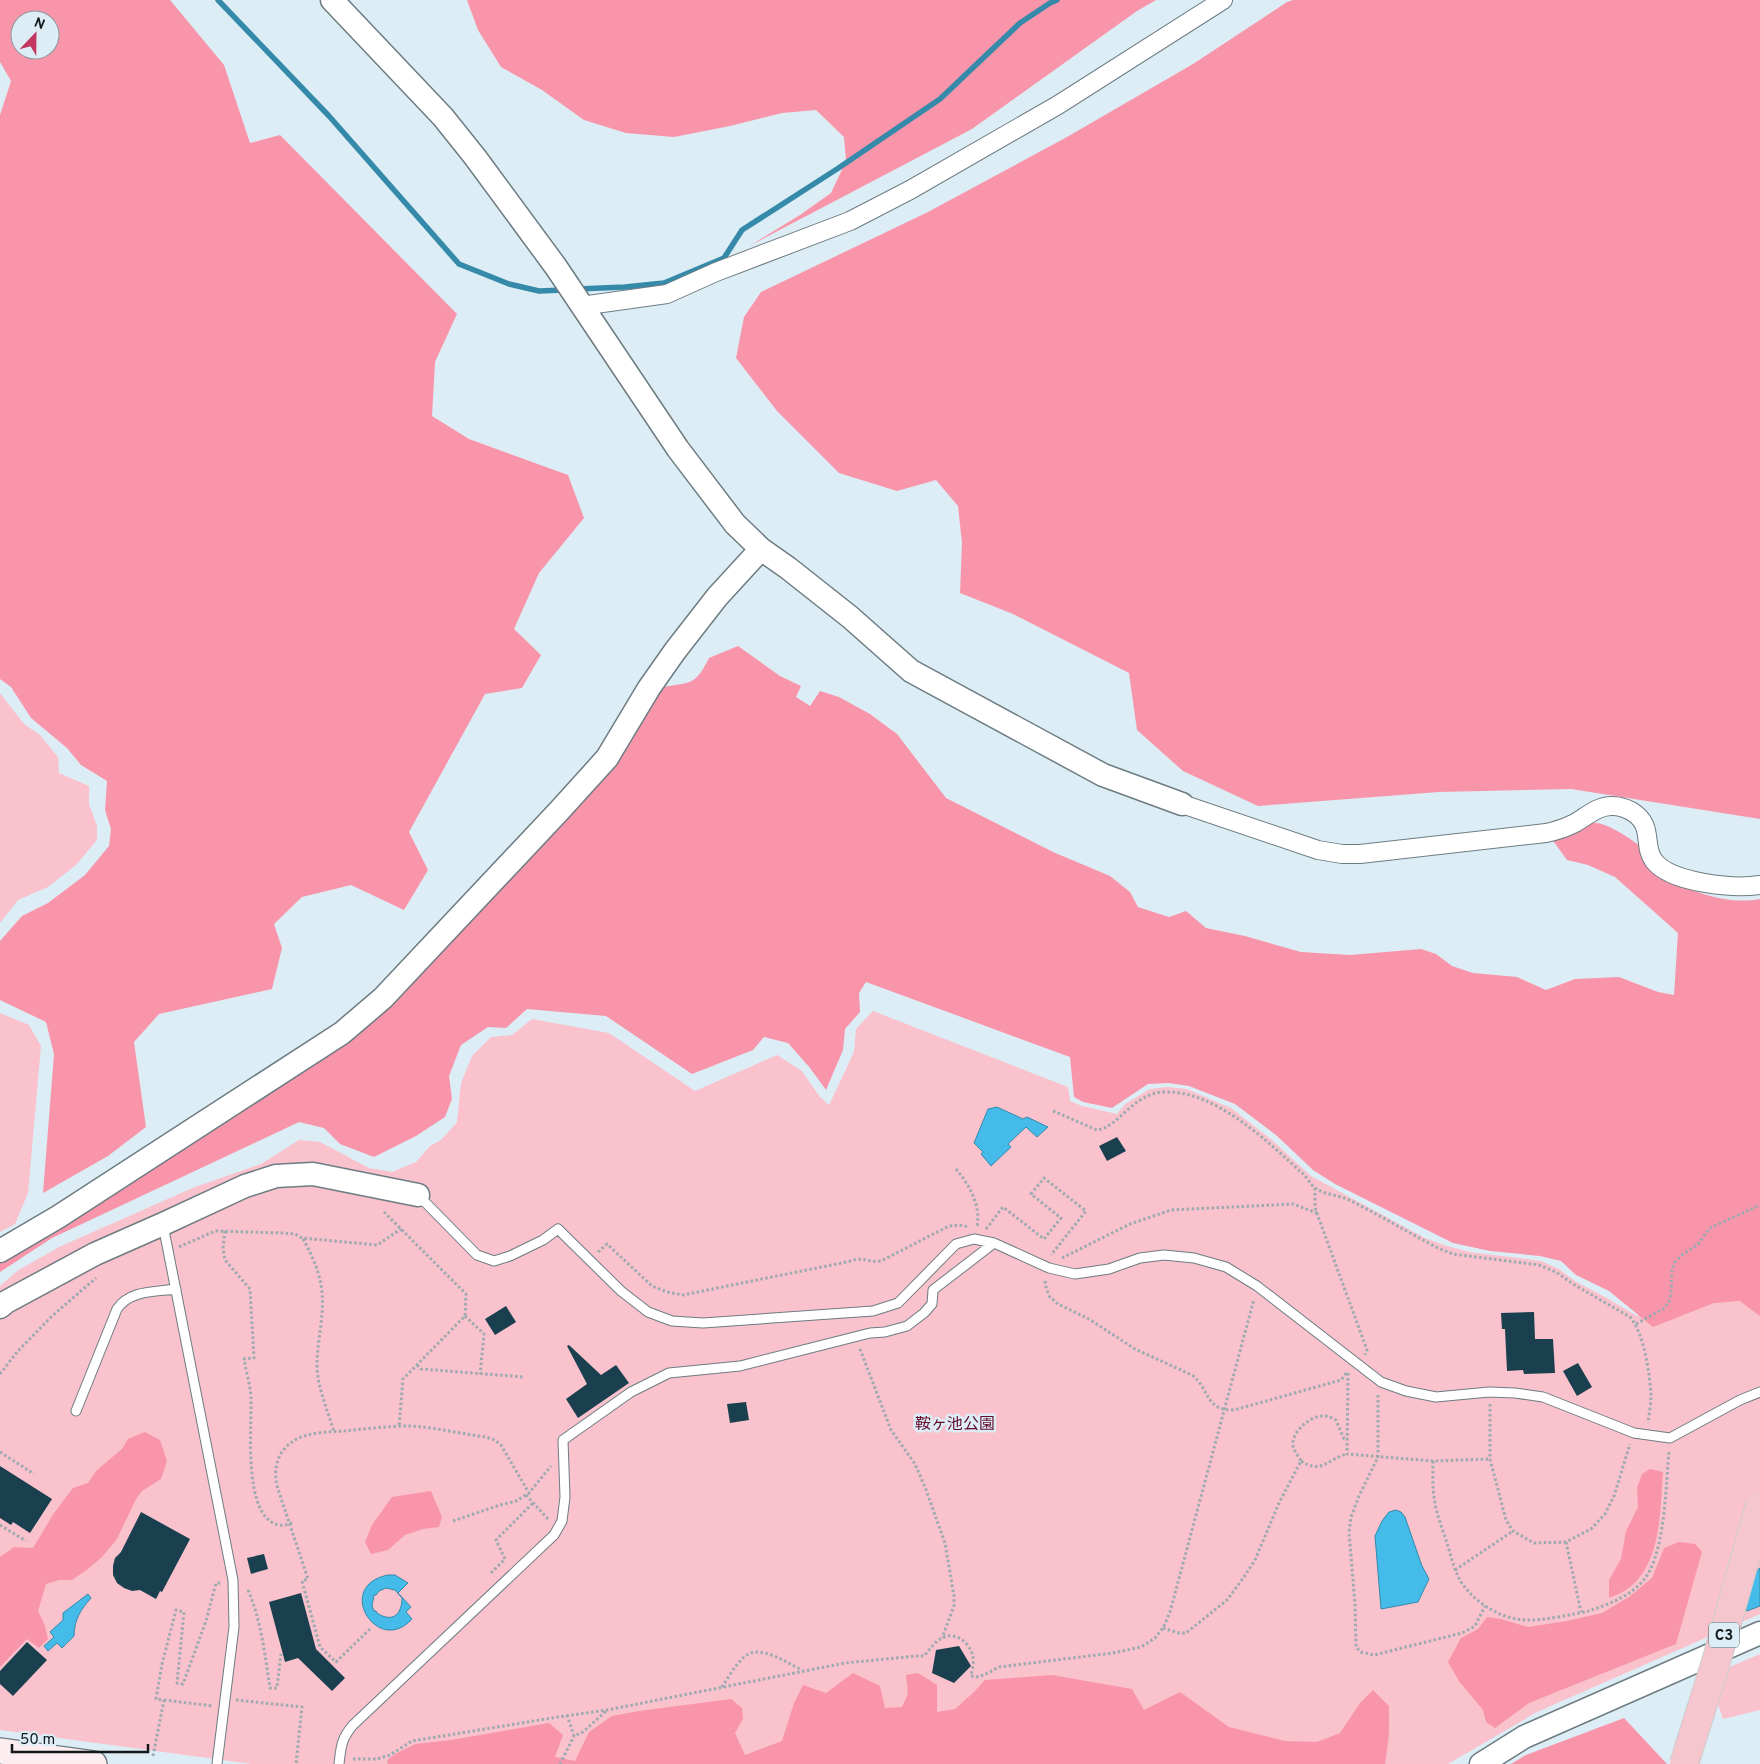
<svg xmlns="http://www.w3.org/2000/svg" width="1760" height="1764" viewBox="0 0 1760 1764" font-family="Overpass,'Noto Sans JP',sans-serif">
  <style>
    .green { fill: #f9c2cc }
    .forest { fill: #f995aa; fill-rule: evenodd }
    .water { fill: #44bbe8; stroke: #358aaa; fill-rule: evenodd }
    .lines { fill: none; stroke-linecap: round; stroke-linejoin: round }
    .stream { stroke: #358aaa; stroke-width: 5.5 }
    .building { fill: #1a3f4e }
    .service-casing { stroke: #6d7c82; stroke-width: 11 }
    .minor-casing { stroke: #6d7c82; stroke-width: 20 }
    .tertiary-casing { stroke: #6d7c82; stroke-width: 25 }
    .secondary-casing { stroke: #6d7c82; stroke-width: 28 }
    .path { stroke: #9daab0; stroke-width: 3; stroke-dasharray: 2.5 2.5; stroke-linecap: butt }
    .service { stroke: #fff; stroke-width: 9 }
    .minor { stroke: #fff; stroke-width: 18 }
    .tertiary { stroke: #fff; stroke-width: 22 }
    .secondary { stroke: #fceef0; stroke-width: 25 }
    .motorway-bridge-casing { stroke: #cbcccd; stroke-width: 30; stroke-linecap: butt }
    .motorway-bridge { stroke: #f6c6ce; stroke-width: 28 }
    .labels { text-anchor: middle; stroke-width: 5; stroke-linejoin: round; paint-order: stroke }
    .shield { fill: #ddedf5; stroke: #4f585c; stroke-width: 1 }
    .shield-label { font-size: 15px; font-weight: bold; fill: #12181a }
    .park-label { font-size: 16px; fill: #630a2b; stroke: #ddedf5 }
  </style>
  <rect width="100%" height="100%" fill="#ddedf5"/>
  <path class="green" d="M0,693l24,31 16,11 18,22 1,16 30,13v18l8,22v14l-21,25 -28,22 -30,13 -18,23z
    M873,1011l195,76 2,14 12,5 35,8 8,-10 25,-15 17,-2 20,2 44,19 41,32 39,36 114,62 22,8 23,6 71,9 18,8 16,12 30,16 32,19 23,-10 100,-106v414l-223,98 -89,52h-1196l-252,-34v-444l17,-15 42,-24 136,-60 66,-23 38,-24 21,2 49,26 23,4 24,-10 14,-16 11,-6 16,-18 4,-39 11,-27 19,-19 21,-2 20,-16 77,14 86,58 82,-36 25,16 18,26 9,8 25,-53 2,-23z
    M0,1013l29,12 12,21 -13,147 -13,31 -15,8z
    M1760,1654v56l-37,9 -15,-43z"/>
  <path class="forest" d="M0,0h170l54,65 26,78 30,-8 177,179 -22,48 -3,54 37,23 99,36 16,43 -45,55 -25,56 27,26 -19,33 -37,6 -76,138 19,38 -24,40 -53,-25 -49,12 -28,27 8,24 -10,41 -113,25 -25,28 12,85 -38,29 -65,37 11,-139 -8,-32 -46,-22v-59l22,-25 26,-13 37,-28 24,-29 2,-17 -6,-19 2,-29 -26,-16 -14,-17 -36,-30 -20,-31 -11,-8v-564l11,-34 -11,-19zM20,20h30v30h-30z
    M467,0h689l-19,11 -165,118 -221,116 49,-30 31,-22 15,-32 -2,-24 -28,-27 -34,3 -52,13 -56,11 -48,-4 -42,-13 -42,-30 -41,-23 -23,-37z
    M1293,0h467v819l-189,-30 -132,3 -181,14 -75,-35 -46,-41 -8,-57 -116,-59 -53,-21 2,-50 -4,-37 -22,-26 -39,11 -58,-18 -62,-62 -41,-53 8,-41 17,-25 167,-80 139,-75 126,-73 94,-62z
    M738,646l42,30 21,10 -5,11 14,9 10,-15 19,6 31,17 27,20 49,64 107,54 57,24 20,16 8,15 31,10 17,-6 20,17 39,8 56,16 49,3 71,-6 15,5 16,12 21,7 44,4 29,13 29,-11 44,-2 39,15 16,3 4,-62 -63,-56 -27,-12 -21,-5 -16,-22c12,-4 28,-12 39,-15 25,-5 85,52 105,68 21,8 43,12 65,8v417l-20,-15 -26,2 -61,24 -44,-36 -33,-16 -15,-14 -21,-5 -50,-5 -37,-8 -118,-59 -22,-14 -37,-35 -41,-31 -46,-18 -21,-3 -20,1 -36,24 -29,-6 -9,-5 -4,-40 -204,-75 -7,11 1,19 -15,17 -2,21 -17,40 -16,-22 -22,-25 -24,-6 -11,13 -61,24 -86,-58 -79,-7 -21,19 -18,-1 -27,18 -12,31 3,23 -7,18 -29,19 -42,21 -34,-13 -16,-16 -25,-6 -247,116 -52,34v-13l382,-248 281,-324c28,-5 32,-1 46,-29z
    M145,1432l15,8 7,21 -6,18 -19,12 -6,8 -19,40 -15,18 -14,12 -16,11h-13l-13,4 -8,27 7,15 3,13 -9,9 -12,-9 -27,28v-110l14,-10 19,1 21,-35 19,-25 15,-5 8,-12 26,-22 6,-10z
    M1650,1469l13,3c-3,37 -1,89 -33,115 -6,5 -14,8 -21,11v-18l12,-21 5,-28 12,-24 -1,-19 5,-14z
    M431,1491l11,26 -3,10 -16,2 -18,6 -17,15 -17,4 -6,-12 7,-17 20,-28z
    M1679,1542l16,2 7,8 -26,92 -147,59 -34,25 -9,-6 -3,-12 -24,-29 -11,-19 13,-24 17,-9 9,-12 14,2 27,8 39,-6 35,-8 27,-16 23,-19 12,-30z
    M853,1673l27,13 5,22 17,-1 6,-13 -2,-19 12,-2 19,12v27l18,-3 19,-17 11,-12 67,-5 80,14 12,21 36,-18 49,35 56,14 32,1 23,-9 20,-30 13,-13 16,16v29l-4,29h-997l-1,-4 10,-7 18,-9 36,-4 98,-17 14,12 -8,22 20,4 14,-29 23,-16 27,-5 92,-12 11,9 1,11 -8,14 10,22 37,-14 12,-38 9,-18 23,8z
    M1624,1718l43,46h-156l15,-9z"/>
  <path class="water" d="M997,1107l26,12 4,-2 21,10 -11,10 -11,-10 -18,17 3,3 -20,19 -10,-12 2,-2 -9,-9 14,-34z
    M1396,1510l5,2 4,5 17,49 7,13 -11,23 -37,7 -6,-73 7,-15 7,-9z
    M1760,1568v38l-13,5 -14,-22z
    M388,1575h7l13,8 -10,10 13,14 -5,5 6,7c-34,38 -79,-33 -24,-44zM386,1588l9,2 7,8c0,17 -10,25 -25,15l-1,-2h-2l-2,-5 2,-11h2l3,-4z
    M88,1594l3,4c-10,11 -17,22 -17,38l-12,12 -5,-5 -9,8 -4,-5 10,-9 -4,-5 13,-12v-7z"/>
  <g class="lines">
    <path class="stream" d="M218,0l111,116 130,148 50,20 30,7 25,-1
      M578,289l47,-2 39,-4 60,-25 18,-28 95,-61 103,-70 80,-76 30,-20 7,-3"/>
  </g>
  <path class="building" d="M1117,1137l9,14 -19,10 -8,-15z
    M506,1306l10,16 -21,13 -10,-16z
    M1534,1312l1,27h18l2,34 -31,1 -1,-4 -16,1 -2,-42h-3l-1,-16z
    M569,1345l32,30 15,-10 13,18 -51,35 -12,-19 21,-15 -20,-38z
    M1578,1363l14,24 -15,9 -14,-25z
    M746,1402l3,18 -19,3 -3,-19z
    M0,1466l52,33 -22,34 -17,-11 -2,3 -11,-7z
    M141,1512l49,27 -28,53 -2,-1 -4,8 -16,-9 -8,1 -8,-3 -7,-5 -4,-8v-9l2,-8 6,-6z
    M264,1554l4,15 -17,5 -4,-16z
    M301,1593l15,56 29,29 -13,13 -34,-33 -13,4 -16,-60z
    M27,1642l20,18 -34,36 -13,-12v-13z
    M959,1646l12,20 -17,17 -22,-10 4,-23z"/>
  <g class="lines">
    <g class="service-casing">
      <path id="service" d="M418,1195l59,60 17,6 16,-5 33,-16 15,-11 63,62 27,21 24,9 31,2 170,-12 25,-8 58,-59 18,-5 20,4 55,25 26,6 34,-5 31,-11 24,-3 30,3 32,9 31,19 124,96 25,9 30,6 53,-5 26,1 28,4 91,36 36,5 70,-38 20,-8
        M163,1225l70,355 1,47 -17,137
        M76,1411l41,-102c13,-19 38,-17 59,-20
        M339,1764c2,-17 2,-25 14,-39l201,-190 8,-14 3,-24 -2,-57 68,-48 38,-19 71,-7 130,-33 15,-1 22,-6 17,-13 8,-9 1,-14 61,-47"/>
    </g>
    <g class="minor-casing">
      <path id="minor" d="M581,306l86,-12 49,-22 134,-51 60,-31 148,-85 165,-105
        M1182,804l136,46 24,4h18l186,-21c10,-2 19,-5 29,-10 12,-7 24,-18 38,-17 6,0 12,2 18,5 24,14 11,34 23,50 17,22 80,28 106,24"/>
    </g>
    <g class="tertiary-casing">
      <path id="tertiary" d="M332,0l111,117 32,40 81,110 122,182 57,75 26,25 27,19 62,49 61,54 192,104 79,29
        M0,1251l58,-34 284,-184 41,-35 176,-187 48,-53 42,-70 26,-37 42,-54 44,-48
        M0,1307l6,-5 89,-48 68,-30 82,-38 31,-10 37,-2 105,21
        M1481,1764l43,-27 236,-104"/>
    </g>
    <g class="secondary-casing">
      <path id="secondary" d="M0,1751l94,13"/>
    </g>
    <path class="path" d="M1053,1111l44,19c21,-2 36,-37 67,-38 51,-2 103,49 138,81 5,4 8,11 13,15 8,6 22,7 32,11 31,15 60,33 91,49l15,6 86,11 17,7 17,12 57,33c14,16 20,57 21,79 0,8 -2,18 -3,27
      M956,1169c14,17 25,36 21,59
      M1315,1188v20l52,142 -2,5
      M384,1212l82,82 -1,22 -62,63 -4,48
      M986,1229l17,-22 41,32 17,-21 -30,-24 13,-16 42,33 -35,44
      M225,1231l-2,17 2,12 25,29 4,69 -10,1c2,12 6,25 7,38 1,28 -9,121 28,128 5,1 10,-1 15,-3
      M303,1239c8,14 15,29 18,46 5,26 -4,54 -4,80 0,22 11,46 17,67
      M179,1247l36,-16 68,2 12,1 7,4 75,7 24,-16
      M598,1252l9,-8 45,42 15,6 16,3 168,-34c14,-5 16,2 30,0l68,-35 10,-1 10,2
      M1062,1258l68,-34 41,-14 122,-6 24,9
      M1045,1281l1,6 3,9 9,8 31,15 46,30 57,26c18,14 13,36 42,35l107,-30 7,-9
      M465,1316l19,18 -4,40
      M1636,1324l27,-15 6,-7 2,-9 1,-24 3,-7 7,-7 16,-11 12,-16 50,-23
      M860,1349l31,81 24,34 10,23 20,56 9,53v10l-12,32
      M417,1365l4,4 103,8
      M1348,1373l-1,81 86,7 57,-2
      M0,1374l17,-22 35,-36 44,-38
      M1378,1395v62l-19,39 -8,21 -2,15 6,72 1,43 5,5 13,3 88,-22 13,-7 10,-20
      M1490,1404v55l16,61 7,11 21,12 32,-1 25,-13 14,-15 9,-18 16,-52
      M0,1452l34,22
      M1301,1461c21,14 28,-3 46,-7
      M1433,1461c0,14 -1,28 2,42 2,13 8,27 12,40 4,13 7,27 14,39 14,21 41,38 67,38 13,1 47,-6 60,-9 23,-7 51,-18 62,-41 15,-29 16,-85 19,-119
      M526,1495l22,24
      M453,1521l47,-16 16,-4 13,-8
      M0,1525l26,16
      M1566,1542l15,70
      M1455,1570l58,-39
      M491,1573l14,-14 -9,-19 37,-37
      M248,1590c13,30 17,65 22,98h7l4,-34
      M1163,1628l16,5h7l41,-33 17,-23 11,-17 24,-57 22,-42c-3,-6 -9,-12 -8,-18 0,-13 19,-28 31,-27 4,0 8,2 12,4l8,19h4
      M370,1629l-34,33 -16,-15 -18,-66 6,-2 -31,-93c-4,-19 1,-36 18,-46 14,-8 33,-8 49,-9 21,-2 44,-5 65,-5 26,1 52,8 77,11l9,3 6,5 28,48 22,-27
      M722,1687c6,-9 12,-20 20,-28 16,-18 44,4 60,11
      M164,1700l49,6
      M236,1700l66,7 -6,57
      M567,1715l7,21 9,-4 23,-21
      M153,1756l11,-56 -8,-1 6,-35 14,-54 8,2 -7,71 6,1 23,-63 10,-38h4
      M353,1759h24l13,-4 22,-14 146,-24 49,-7 238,-47 70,-7h9c6,-7 11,-15 20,-19 13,-5 27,7 29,20 1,6 -1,13 -2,19l5,1 8,-2 15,-8 114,-14 28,-6 14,-9 8,-10 7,-16 84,-313
      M560,1764l14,-28"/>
    <use href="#service" class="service"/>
    <use href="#minor" class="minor"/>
    <use href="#tertiary" class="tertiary"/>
    <use href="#secondary" class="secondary"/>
    <g class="motorway-bridge-casing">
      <path id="motorway-bridge" d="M1684,1764l32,-102 44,-157"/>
    </g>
    <use href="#motorway-bridge" class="motorway-bridge"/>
  </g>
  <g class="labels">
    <rect class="shield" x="1709" y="1622.5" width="30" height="25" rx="4"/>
    <g class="shield-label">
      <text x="1724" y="1640">C3</text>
    </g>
    <g class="park-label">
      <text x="955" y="1429">鞍ヶ池公園</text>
    </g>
  </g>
  <g transform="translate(35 35) rotate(22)"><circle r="24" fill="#ddedf5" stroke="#8c989d"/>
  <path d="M0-4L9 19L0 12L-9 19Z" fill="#c53763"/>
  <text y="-8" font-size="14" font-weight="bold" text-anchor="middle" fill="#12181a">N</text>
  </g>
  <path d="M12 1744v8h136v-8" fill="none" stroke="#12181a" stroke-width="2.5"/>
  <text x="20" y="1744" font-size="15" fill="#12181a" stroke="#ddedf5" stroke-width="4" paint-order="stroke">50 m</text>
</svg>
